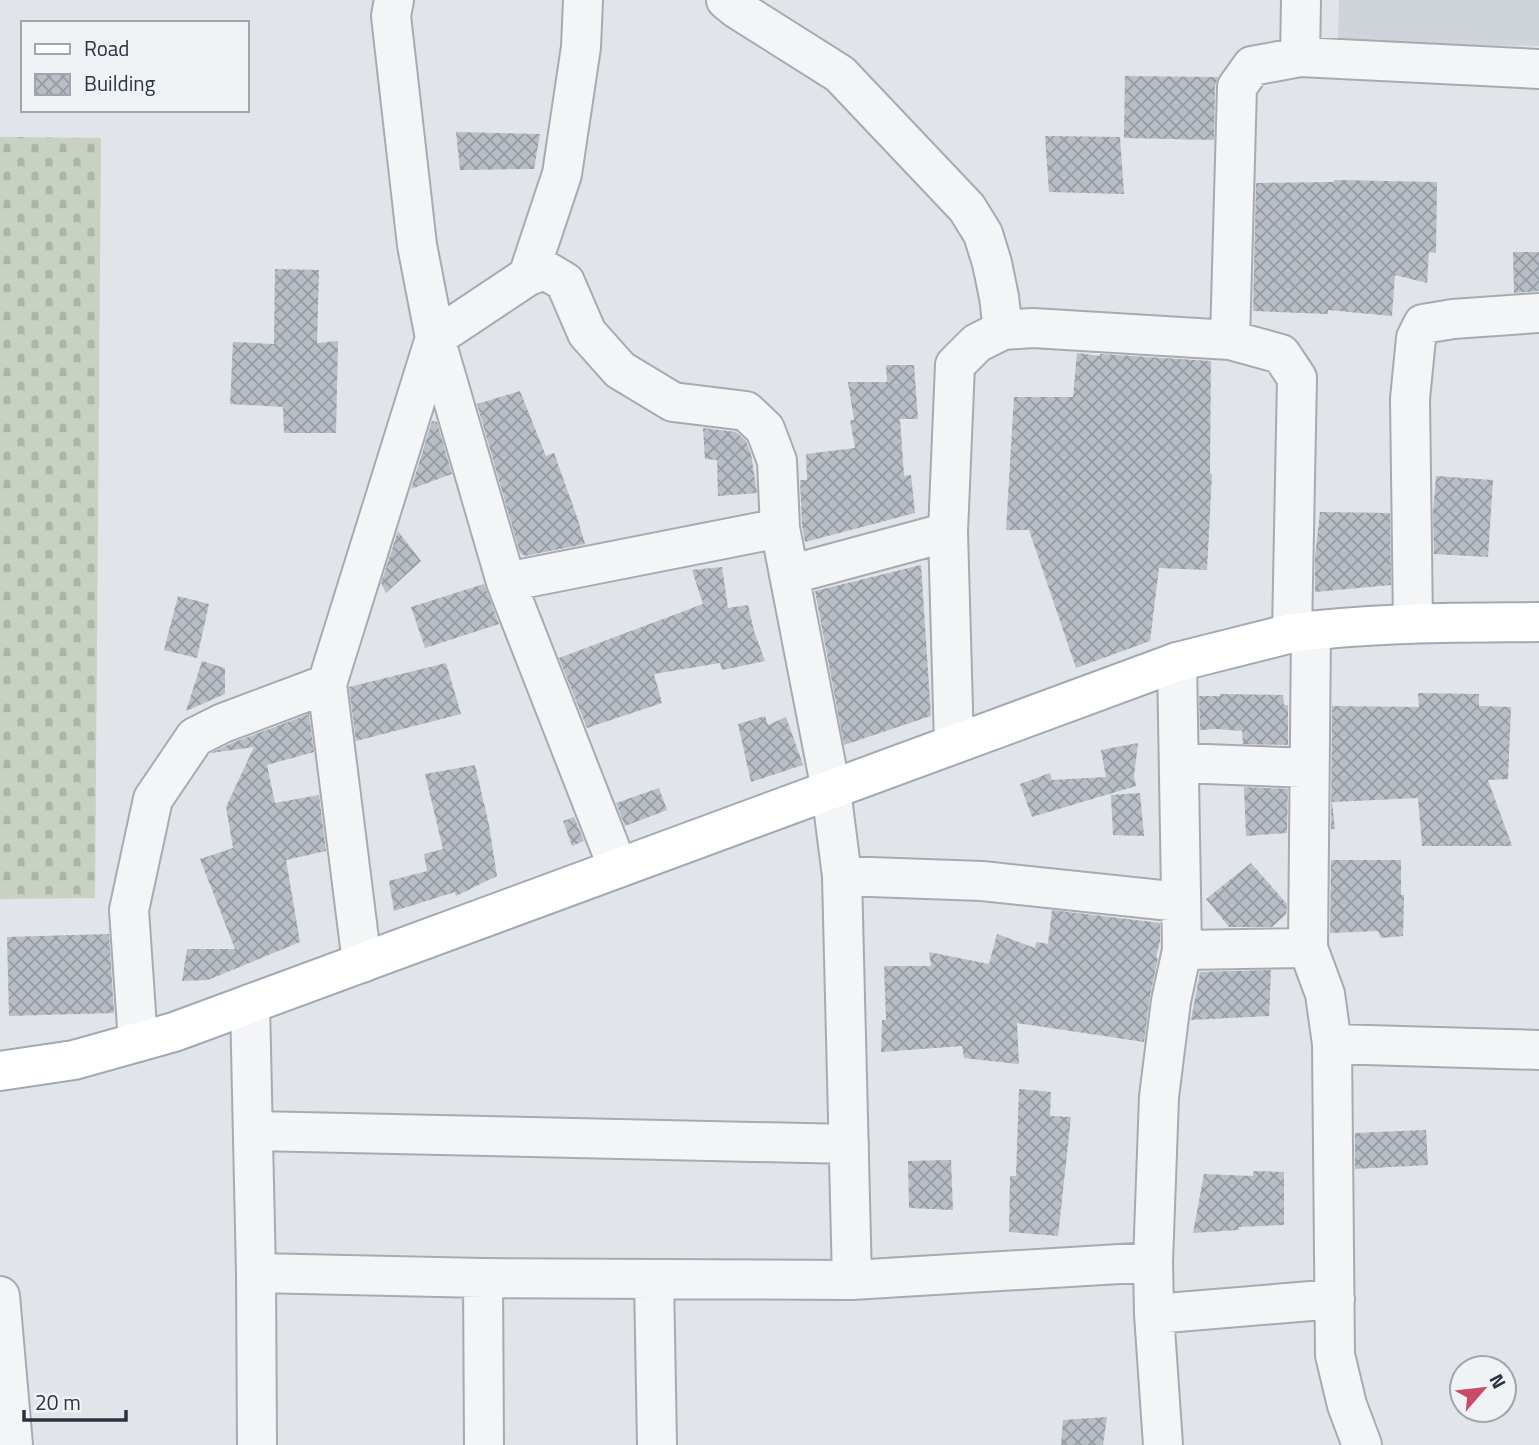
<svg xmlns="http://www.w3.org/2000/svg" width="1539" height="1445" viewBox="0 0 1539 1445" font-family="'Titillium Web',sans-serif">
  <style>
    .built { fill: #cfd4db }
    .cemetery { fill: url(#cemetery-stones) }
    .building { fill: url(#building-cross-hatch) }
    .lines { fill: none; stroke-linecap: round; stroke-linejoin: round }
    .minor-casing { stroke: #a6abb3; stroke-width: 42 }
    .major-casing { stroke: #a1a9b4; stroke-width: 42 }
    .minor { stroke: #f3f5f7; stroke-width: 38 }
    .major { stroke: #fff; stroke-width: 38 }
  </style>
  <defs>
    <pattern id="cemetery-stones" width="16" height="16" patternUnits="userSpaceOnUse" patternTransform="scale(1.75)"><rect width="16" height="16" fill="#c7d2c2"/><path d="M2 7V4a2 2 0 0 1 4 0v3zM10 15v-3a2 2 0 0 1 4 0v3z" fill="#abb5a8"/></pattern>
    <pattern id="building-cross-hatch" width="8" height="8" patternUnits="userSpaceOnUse" patternTransform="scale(1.75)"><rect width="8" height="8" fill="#b8bec5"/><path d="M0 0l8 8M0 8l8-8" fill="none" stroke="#969ba1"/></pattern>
  </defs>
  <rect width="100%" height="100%" fill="#e1e4e9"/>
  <path class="built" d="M1339,0h200v46l-201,-2z"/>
  <path class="cemetery" d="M0,137l101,1 -6,760 -95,1z"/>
  <path class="building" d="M1125,76l93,1 -3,9 -1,54 -90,-2z
    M456,132l84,2 -6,35 -74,1z
    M1045,136l75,1 4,57 -75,-2z
    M1334,180l103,2 -1,71 -7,-1 -2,31 -32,-8 -3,41 -64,-6v4l-75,-3 3,-128 78,-1z
    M1513,252h26v39l-25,2z
    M275,269l44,1 -2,73 21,-2 -2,92h-52l-1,-26 -53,-3 3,-62 41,2z
    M1077,353l23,3v-2l111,7 -1,113h2l-5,96 -48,-2 -9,73 -74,27 -47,-138h-23l8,-133h59z
    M886,365h28l4,54h-18l4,57 7,-1 4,38 -110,29 -3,-17 -2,-45h7l-1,-26 49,-6 -5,-28h4l-6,-38h39z
    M520,391l26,65 8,-3 23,64 8,27 -60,12 -5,-3 -43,-149z
    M432,421l5,1 15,52 -41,15z
    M703,428l33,4 10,9 5,13 6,39 -39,3 -1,-36 -12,-1z
    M1436,476l57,4 -5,77 -54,-3 -1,-41z
    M1320,512l70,1 1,72 -76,7v-35z
    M398,531l23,30 -35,32 -5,-10z
    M921,565l10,151 -87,29 -29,-154z
    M722,567l6,41 20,-3 6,26 11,30 -43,9 -2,-7 -66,11 8,29 -75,25 -28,-70 144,-54 -11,-34z
    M484,584l15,40 -74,24 -14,-41z
    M178,596l31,8 -12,54 -33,-8z
    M202,661l23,7v26l-39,17z
    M446,663l15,51 -105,27 -7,-54z
    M1418,693l61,1v12l32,1 -3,72 -20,1 24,66h-90l-4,-48 -86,4 3,27h-4l1,-123 87,1z
    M1220,694l63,1 1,10h4v40l-45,-1 -1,-13 -25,-2 -17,1 -1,-34h21z
    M309,714l5,38 -47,13 8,38 44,-8 7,56 -40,9 14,82 -92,38 -26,1 5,-32h48l-35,-90 33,-11 -7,-41 28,-60 -43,6 21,-10z
    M765,716l3,9 18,-8 17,48 -52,17 -13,-58z
    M1138,743l-4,33 2,10 -104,31 -12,-33 30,-11 2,7 54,-3 -5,-27z
    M475,765l14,60 8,51 -41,20 -1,-4 -61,19 -5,-30 38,-10 -3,-17 19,-5 -18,-75z
    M1244,787l44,2 -1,44 -41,3z
    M659,788l8,22 -42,16 -9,-23z
    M1140,793l4,43 -31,-1 -2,-40z
    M574,817l10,24 -12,5 -9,-25z
    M1331,860h70v35h3l-1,41 -22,2 -3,-7 -48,2z
    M1251,863l36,41 -1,10 -14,13h-43l-23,-28z
    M1052,910l108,13v18l-4,17h2l-8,38 -6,46 -127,-19 2,41 -55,-6 -2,-12 -81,6 1,-32h4l-2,-54h47l-2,-14 60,12 8,-30 38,14 1,-6 12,2z
    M109,934l5,79 -105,3 -2,-79z
    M1271,970l-2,46 -78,4 9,-48z
    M1019,1089l32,3 -1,24 21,1 -13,119 -49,-4 1,-56h6z
    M1426,1130l2,35 -73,4v-36z
    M951,1160l2,50 -44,-2 -1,-47z
    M1253,1171l31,1v53l-45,2v3l-46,3 11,-59 49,2z
    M1107,1417l-4,28h-42l2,-25z"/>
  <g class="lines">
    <g class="minor-casing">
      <path id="minor" d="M394,0l-3,16 26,229 18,93 71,244 112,286
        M726,0l11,9 103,65 127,134 16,26 9,29 7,34 4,33
        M1300,57l1,-57
        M528,276l34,-102 19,-127 2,-47
        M1230,340l7,-253 15,-21 48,-9 239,12
        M789,575l159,-43
        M506,582l274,-54
        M1413,623l-3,-224 6,-61 7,-14 30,-5 86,-6
        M1311,630l-3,318 17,46 7,50 207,6
        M954,744l-6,-212 7,-167 22,-22 26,-13 30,-2 197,12 51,14 16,24 -5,255
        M1179,763l130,5
        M842,876l140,5 198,21
        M1182,950l126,-2
        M362,963l-35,-279 108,-346 93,-62 17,-6 20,12 22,51 33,37 53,32 73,9 19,18 12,32 3,67 51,262 11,86 10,404
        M250,1004l6,269 1,172
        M138,1042l-9,-132 24,-111 42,-62 28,-14 104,-39
        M1332,1044l3,311 12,50 15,40
        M253,1131l596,13
        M256,1273l227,5 369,2 301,-18
        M483,1278l1,167
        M654,1279l3,166
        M0,1296l13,149
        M1154,1314l181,-15
        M1163,1445l-9,-131 -1,-52 6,-165 12,-96 11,-51 -5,-288"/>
    </g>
    <g class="major-casing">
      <path id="major" d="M0,1071l74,-11 100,-28 1003,-370 115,-29c82,-11 165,-10 247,-11"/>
    </g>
    <use href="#minor" class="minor"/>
    <use href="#major" class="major"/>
  </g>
  <rect x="21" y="21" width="228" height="91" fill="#f0f3f6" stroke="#a1a6ad" stroke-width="2"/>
  <rect x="35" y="44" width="35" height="10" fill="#ffffff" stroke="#a1a6ad" stroke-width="2"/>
  <text x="84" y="56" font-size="21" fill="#2a3340">Road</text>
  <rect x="35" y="74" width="35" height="21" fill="url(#building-cross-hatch)" stroke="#a1a6ad" stroke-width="2"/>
  <text x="84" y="91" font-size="21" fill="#2a3340">Building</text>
  <g transform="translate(1483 1389) rotate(62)"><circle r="33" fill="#f0f3f6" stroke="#a1a6ad" stroke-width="2"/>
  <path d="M0-5L12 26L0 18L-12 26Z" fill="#c84c64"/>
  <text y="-10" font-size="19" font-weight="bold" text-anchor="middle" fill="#2a3340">N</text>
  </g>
  <path d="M24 1410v10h102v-10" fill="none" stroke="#2a3340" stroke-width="3.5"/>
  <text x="35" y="1410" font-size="21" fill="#2a3340" stroke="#f0f3f6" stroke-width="5" paint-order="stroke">20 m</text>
</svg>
